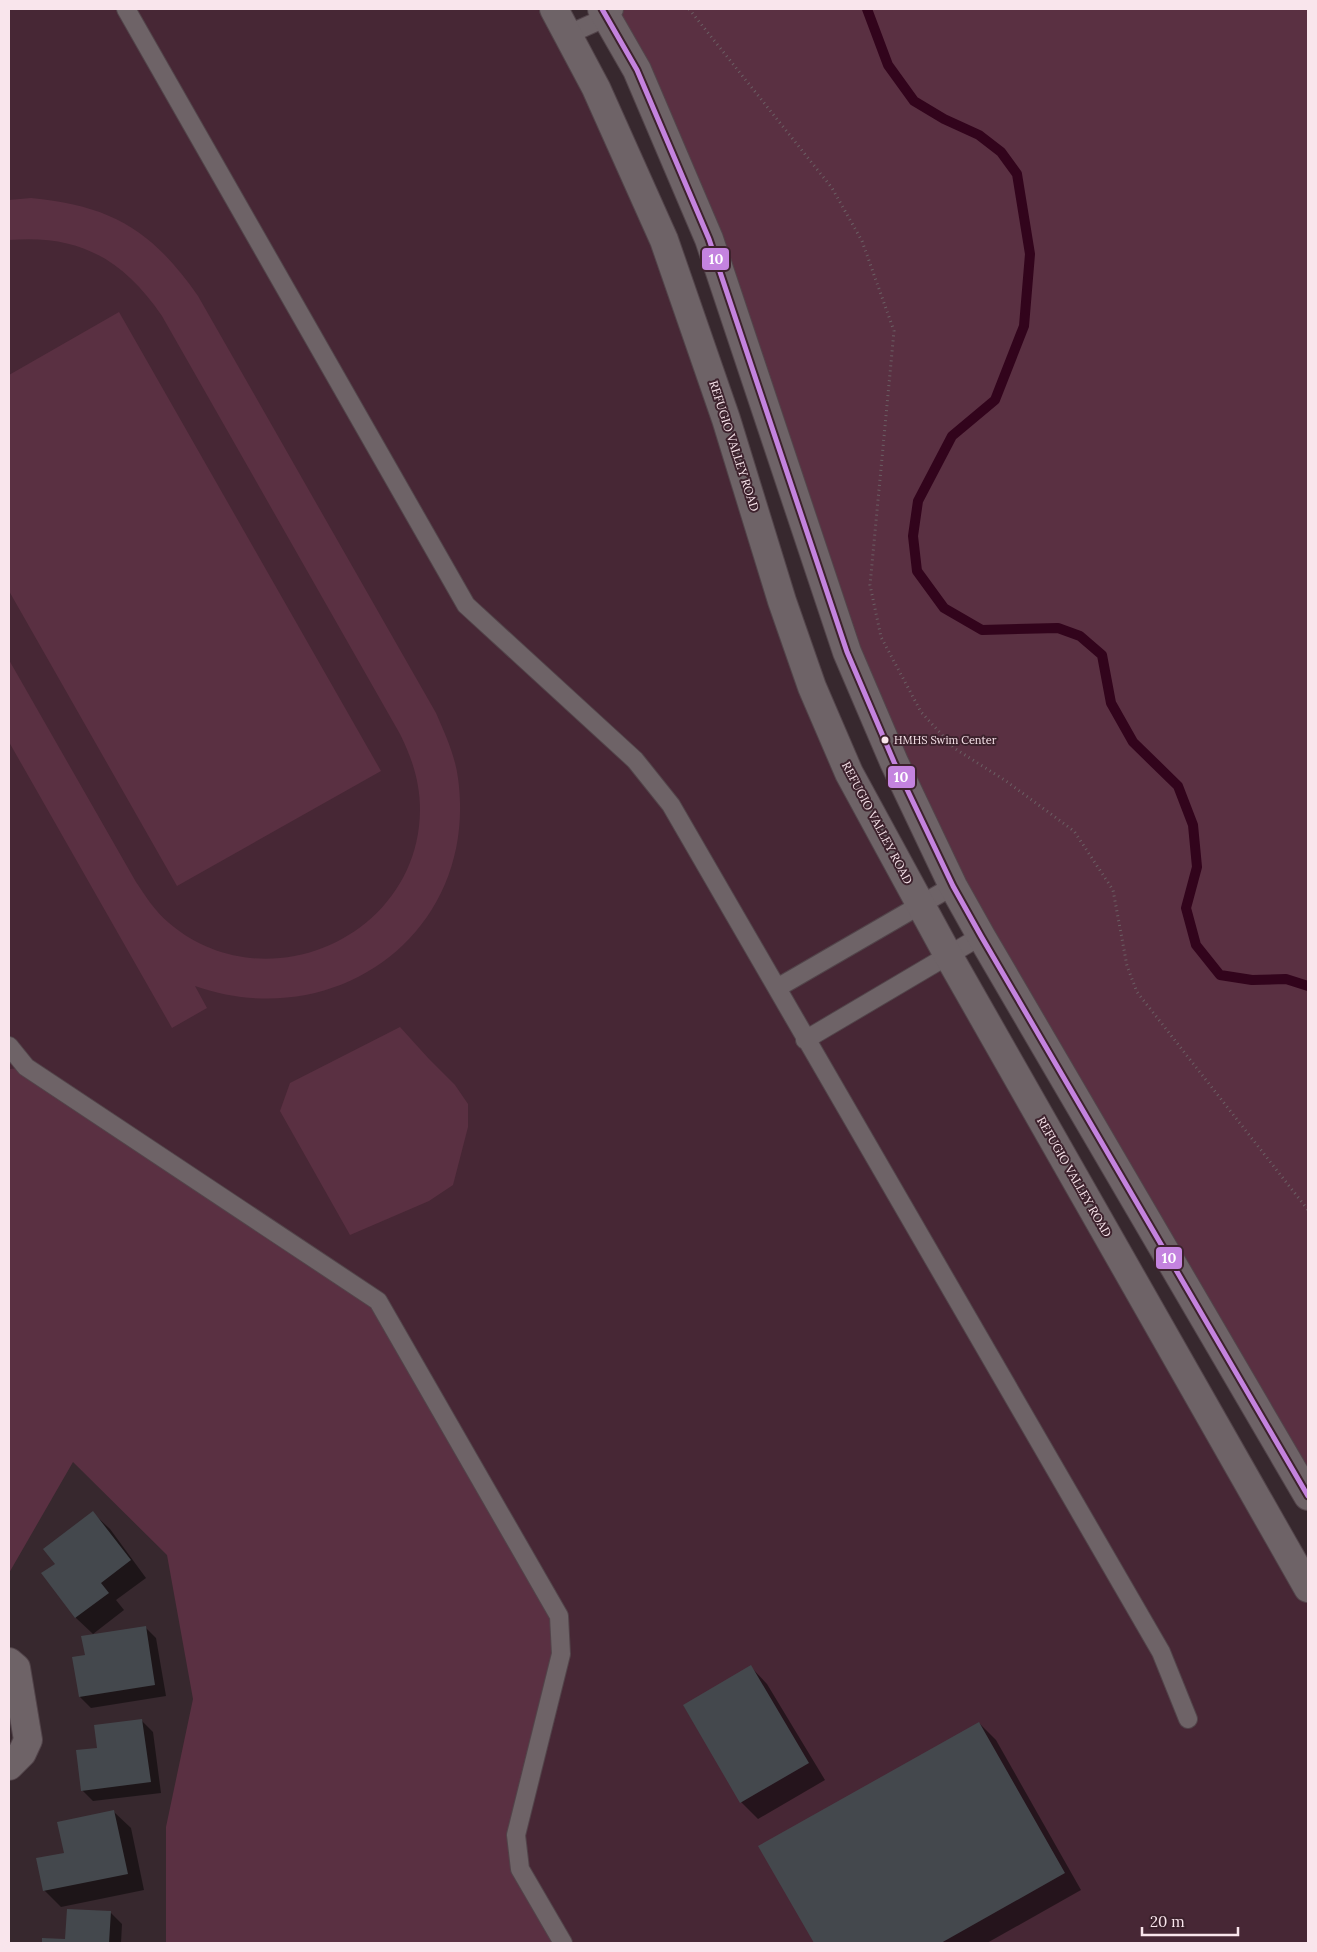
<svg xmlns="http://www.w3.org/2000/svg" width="1317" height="1952" viewBox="0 0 1317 1952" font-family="Lora,serif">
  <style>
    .built { fill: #472735 }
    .green { fill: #5a3042 }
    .shadow { fill: #0007 }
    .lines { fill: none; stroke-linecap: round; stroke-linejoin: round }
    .stream { stroke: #32041c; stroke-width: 10 }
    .building { fill: #44484d }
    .service-casing { stroke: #52444a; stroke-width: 20 }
    .minor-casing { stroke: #52444a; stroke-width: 30 }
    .tertiary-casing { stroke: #52444a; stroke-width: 30 }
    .path { stroke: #6b5f64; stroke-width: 3; stroke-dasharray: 1 4; stroke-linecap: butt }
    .service { stroke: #6e6367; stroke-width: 18 }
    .minor { stroke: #6e6367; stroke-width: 28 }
    .tertiary { stroke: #6e6367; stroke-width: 28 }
    .bus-1-casing { stroke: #3d222d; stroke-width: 9 }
    .bus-1 { stroke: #c483df; stroke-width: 5 }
    .bus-dot { fill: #f9e5ec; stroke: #3d222d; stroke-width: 2 }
    .labels { text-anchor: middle; stroke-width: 4; stroke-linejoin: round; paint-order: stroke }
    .bus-label { font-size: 11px; fill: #f9e5ec; stroke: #3d222d; text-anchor: start }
    .street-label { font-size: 12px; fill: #f9e5ec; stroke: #3d222d }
    .line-badge { stroke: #3d222d; stroke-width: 2 }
    .badge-label { font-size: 14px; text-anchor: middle; font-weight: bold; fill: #fff }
  </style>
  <rect width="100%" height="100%" fill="#37282e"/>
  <path class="built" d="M9,9h545l42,79 216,600 496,900v355h-745l-537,-876 -17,2z"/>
  <path class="green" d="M614,9h694v1487l-414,-734z
    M31,198c81,8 121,32 167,98l238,417c9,21 19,42 22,65 21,153 -120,258 -263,208l12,22 -35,20 -163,-286v-82l127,222c10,15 19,29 33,41 96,82 250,14 251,-113 0,-28 -8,-52 -20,-76l-238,-418c-39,-57 -83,-82 -153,-76v-40z
    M119,312l262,459 -204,115 -168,-295v-216z
    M400,1027l29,32 26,26 13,19v23l-8,31 -7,27 -24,16 -79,34 -70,-124 10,-28z
    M26,1067l352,234 181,315 2,38 -45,181 4,34 43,74h-397v-116l27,-128 -26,-144 -94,-93 -64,111v-504z"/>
  <path class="shadow" d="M93,1513l17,16 36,49 -30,22 8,10 -31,24 -17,-16 -33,-44 13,-10z
    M145,1627l11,11 10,58 -75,12 -11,-11 -6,-39 12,-2z
    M751,1667l16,17 58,96 -67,39 -17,-17 -57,-96z
    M142,1721l11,11 8,61 -68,8 -11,-11 17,-41z
    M979,1723l17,17 85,150 -94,53h-172l-55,-96z
    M114,1812l17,16 13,62 -83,17 -17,-17 22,-36z
    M68,1910l43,3 11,11 -1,19h-78v-4l23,2z"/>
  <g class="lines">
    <path class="stream" d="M867,9l21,56 26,36 30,18 35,16 22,17 16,22 13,80 -6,72 -29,74 -43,36 -34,65 -5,35 4,35 27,37 38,22 76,-2 22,8 22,19 9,48 22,39 45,44 15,39 4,42 -11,41 10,37 24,30 32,5 34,-1 22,7"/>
  </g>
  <path class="building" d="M93,1511l38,49 -30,23 8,10 -34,25 -34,-45 14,-9 -12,-15z
    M146,1626l9,59 -76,12 -7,-40 13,-2 -4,-19z
    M751,1665l58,98 -69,40 -57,-98z
    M142,1719l9,63 -70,9 -5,-41 21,-2 -3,-23z
    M979,1722l86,151 -124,70h-127l-56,-97z
    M114,1810l14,64 -85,17 -7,-33 28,-5 -7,-31z
    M67,1909l44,2 -2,32h-67v-5l23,1z"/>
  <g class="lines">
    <g class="service-casing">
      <path id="service" d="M126,9l340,596 169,155 36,45 490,847 27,67
        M569,34l38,-17 7,-7
        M777,988l176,-102
        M805,1040l176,-104
        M9,1046l17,21 352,234 181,315 2,38 -45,181 4,34 43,74"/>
    </g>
    <g class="minor-casing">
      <path id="minor" d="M9,1662l7,6 12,72 -6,13 -13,13"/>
    </g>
    <g class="tertiary-casing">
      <path id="tertiary" d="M554,9l42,79 68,152 62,179 56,182 30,86 37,86 99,182 360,633
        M602,9l35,61 72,169 138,413 47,110 59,124 28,50 327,560"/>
    </g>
    <path class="path" d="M689,9l143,179 30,53 32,90 -24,254 11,52 40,75 33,36 52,33 68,50 39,59 14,76 10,26 171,218"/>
    <use href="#service" class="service"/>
    <use href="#minor" class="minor"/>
    <use href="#tertiary" class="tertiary"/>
    <g class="bus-1-casing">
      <path id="bus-1" d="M602,9l35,61 72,169 138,413 47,110 59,124 28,50 327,560"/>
    </g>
    <use href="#bus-1" class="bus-1"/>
  </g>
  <circle class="bus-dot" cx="885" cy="740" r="4.5"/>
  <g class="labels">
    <g class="bus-label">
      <text x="894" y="744">HMHS Swim Center</text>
    </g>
    <g class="street-label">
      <text transform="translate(734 446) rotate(72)" y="4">REFUGIO VALLEY ROAD</text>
      <text transform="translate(877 823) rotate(62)" y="4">REFUGIO VALLEY ROAD</text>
      <text transform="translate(1074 1177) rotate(60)" y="4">REFUGIO VALLEY ROAD</text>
    </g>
  </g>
  <g class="line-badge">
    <rect x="701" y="247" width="29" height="24" rx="5" fill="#c483df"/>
    <rect x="887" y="765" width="29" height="24" rx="5" fill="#c483df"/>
    <rect x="1155" y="1246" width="28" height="24" rx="5" fill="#c483df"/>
  </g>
  <g class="badge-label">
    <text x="716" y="264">10</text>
    <text x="901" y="782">10</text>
    <text x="1169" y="1263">10</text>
  </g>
  <rect width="1317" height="1952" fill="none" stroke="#f9e5ec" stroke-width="20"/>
  <path d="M1142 1927v8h96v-8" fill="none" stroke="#f9e5ec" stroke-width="2.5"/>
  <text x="1150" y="1927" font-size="15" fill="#f9e5ec" stroke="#3d222d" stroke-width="4" paint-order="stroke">20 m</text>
</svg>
